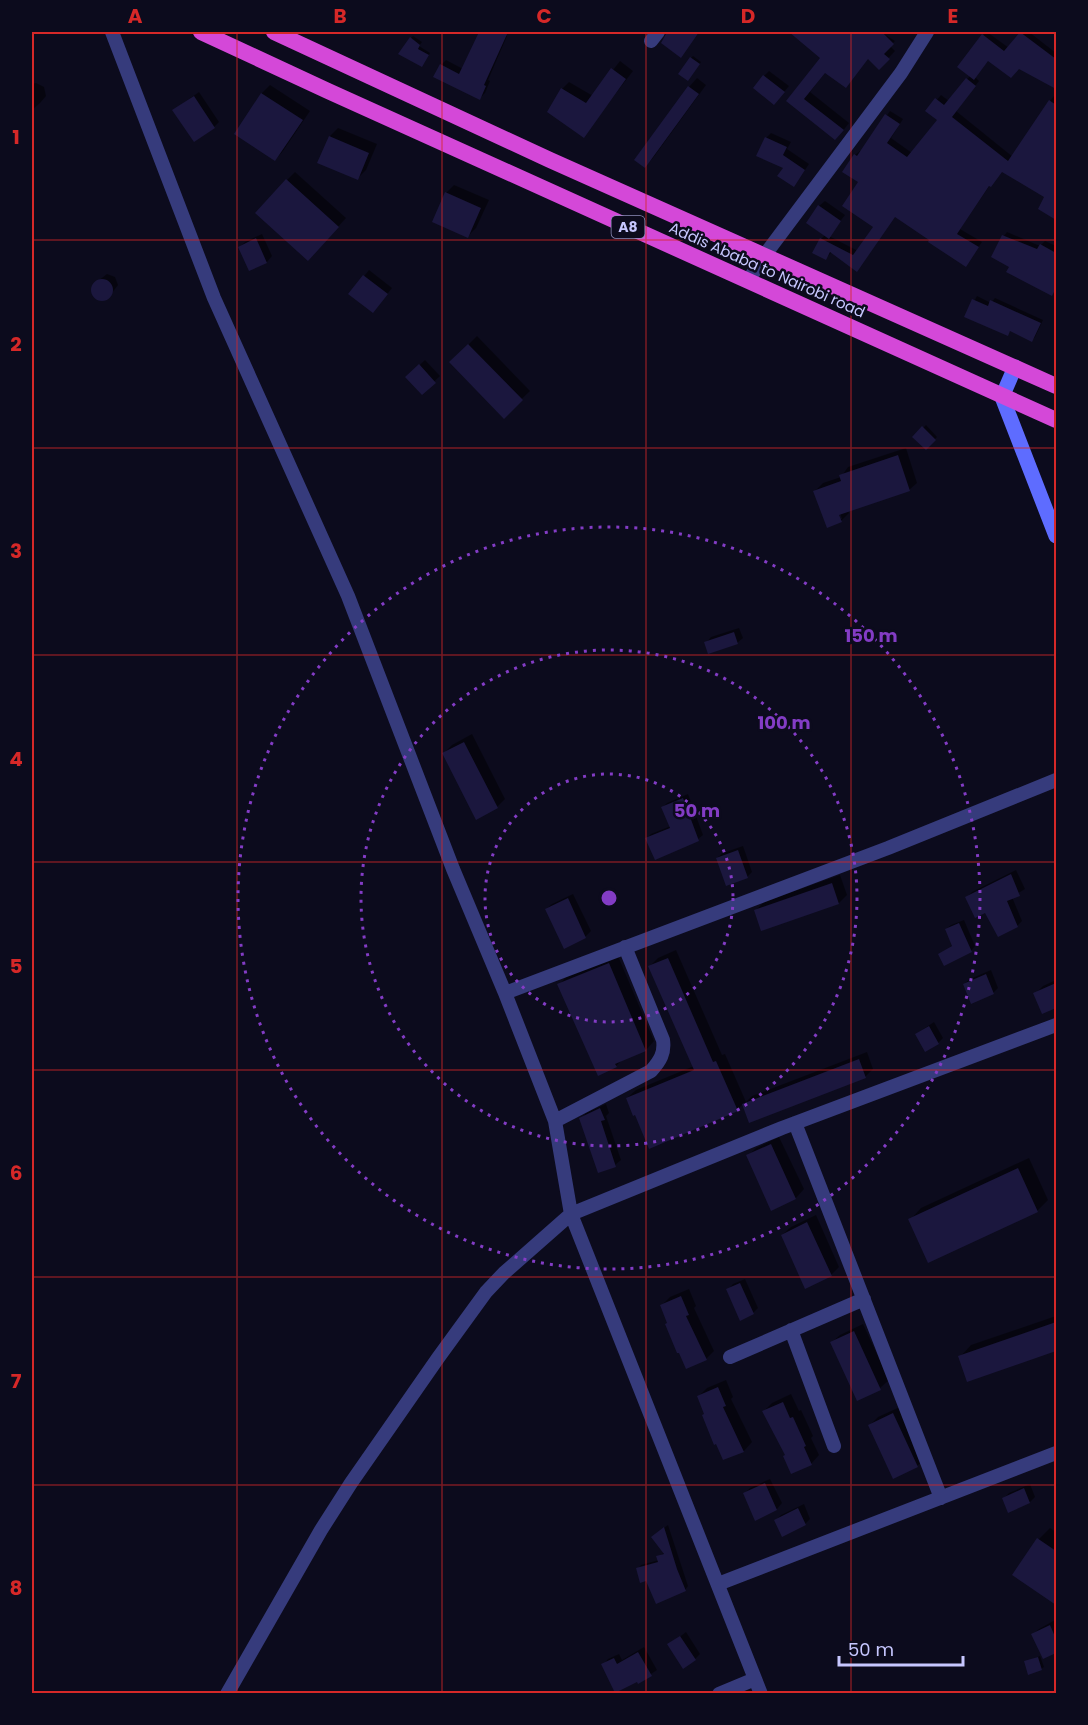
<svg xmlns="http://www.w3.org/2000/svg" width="1088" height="1725" viewBox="0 0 1088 1725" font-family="Poppins,sans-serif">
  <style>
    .shadow { fill: #0007; fill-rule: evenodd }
    .building { fill: #1b173e }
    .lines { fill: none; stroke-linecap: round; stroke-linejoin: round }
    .minor { stroke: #363b7c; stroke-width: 14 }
    .secondary { stroke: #5e6cff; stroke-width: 15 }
    .trunk { stroke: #d448d8; stroke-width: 16 }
    .grid { fill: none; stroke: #d62828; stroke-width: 1.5; stroke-opacity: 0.55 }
    .ring { fill: none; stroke: #833cc5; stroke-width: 3; stroke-dasharray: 3 6 }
    .labels { text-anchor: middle; stroke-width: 5; stroke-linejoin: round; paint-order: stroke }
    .shield { fill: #0c0b1d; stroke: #8f8fbb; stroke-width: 1.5 }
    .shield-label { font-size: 14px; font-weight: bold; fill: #c7c7ff }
    .street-label { font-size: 15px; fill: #c7c7ff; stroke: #0c0b1d }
    .centre { fill: #833cc5; stroke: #0c0b1d; stroke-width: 3 }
    .ring-label { font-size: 18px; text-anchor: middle; font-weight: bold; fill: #833cc5; stroke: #0c0b1d; stroke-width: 5; stroke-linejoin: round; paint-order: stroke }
    .neatline { fill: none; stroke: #d62828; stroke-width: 2 }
    .grid-label { font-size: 20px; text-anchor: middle; font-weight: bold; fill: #d62828 }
  </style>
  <rect width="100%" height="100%" fill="#0c0b1d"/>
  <path class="shadow" d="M482,32l12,3 4,-3 9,4 -19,44 2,1 -5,12 -5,5 -39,-33 5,-5 17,9z
    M791,32h90l14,9 -5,5 5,5 -16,17 -10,-11 -43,14 -16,21 39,31 -7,9 -54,-31 34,-43z
    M987,32l22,16 12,-16h8l27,21v32l-1,2 -36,-20 -30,-8 -14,18 4,4 -23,30 57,46 37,-56 4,-5 2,2v28l-6,11 6,4v57l-2,2 -52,-29 -12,14 -30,44 22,13 -16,23 -71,-50 -34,51 -29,-14 -6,6 -5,-19 4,-4 -6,-29 6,-5 20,14 -16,21 29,15 17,-24 -15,-45 -5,-27 5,-4 1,1 29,-41 13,8 -12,19 21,15 28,-34 -12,-9 13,-15 8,6 21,-25 13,-41z
    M413,36l9,6 -3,4 11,7 -6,10 -13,-25z
    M693,56l8,6 -11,15 1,-19z
    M620,61l13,10 -50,65 -21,-47 7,-7 24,14z
    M769,71l20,15 -10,12 -15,-22z
    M697,78l9,7 -53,73 -8,8 -9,-6 53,-73z
    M36,83l8,4 2,9 -6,7 -8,7v-26z
    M270,85l40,26 -27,40 -8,9 -39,-27 26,-40z
    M199,92l20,30 -5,5 -40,-17z
    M338,128l39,16 -11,26 -8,8 -28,-42z
    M771,133l20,9 -4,7 22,15 -10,15 -14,-12 -19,-29z
    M295,172l51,46 -30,33 -29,-71z
    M454,185l35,15 -13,28 -8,8 -22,-43z
    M1007,232l33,14 5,-5 11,5v42l-4,7 -40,-29 -8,-30z
    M262,234l10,22 -5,6 -18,7 -9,-22 5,-5z
    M369,270l23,18 -14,18 -28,-12z
    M107,274l8,3 3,8 -10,13 -8,2 -6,-3 -2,-6 2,-7z
    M977,296l14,7 4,-5 48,22 -8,17 -3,3 -21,-10 -4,4 -41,-18z
    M477,336l53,55 -26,25 -53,-54z
    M425,360l15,16 -18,17 -15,-16z
    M926,425l11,12 -11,11 -12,-11z
    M906,448l11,35 -8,7 -61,21 1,2 -8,8 -13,5 -13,-35 8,-8 18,-6 7,-10zM838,507l4,12h-3l-4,-11z
    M739,628l4,10 -6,5h-31l5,-6z
    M472,734l33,65 -8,8 -53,-54 8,-8z
    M688,794l15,41 -5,4 -51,-1 4,-4 20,-8 -9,-18 5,-5z
    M743,846l9,26 -5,5 -30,-19 6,-5z
    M1016,870l9,19 -13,8 10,24 -5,5 -31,-15 -19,-14 5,-5z
    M840,875l7,20 -8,8 -84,8 9,-9z
    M573,894l18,37 -5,5 -22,11 -18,-38 6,-5z
    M964,920l11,26 -4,5 -32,4 14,-10 -7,-16 5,-4z
    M676,950l46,105 3,-1 21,48 6,-6 115,-44 6,17 -8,8 -122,27 -6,6 -110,-12 9,-8 58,-24 -44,-100 8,-8z
    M618,956l36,85 -8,9 -24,10 -6,6 -57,-81 8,-9z
    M991,970l7,18 -5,5 -29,-9 6,-5z
    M1056,980v26l-13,6 -8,-18 8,-8z
    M934,1022l9,16 -5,5 -22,-9z
    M606,1104l3,9 -3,3 15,44 -6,5 -34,-46 5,-6z
    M779,1137l25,52 -8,9 -24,11 -24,-53 8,-8z
    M1029,1158l19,42 -11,11 -127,9 11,-12z
    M816,1215l23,52 -8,8 -49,-40 9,-8z
    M745,1279l13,29 -5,5 -25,-23 5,-6z
    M689,1289l7,17 -2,2 20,43 -8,8 -37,-37 -7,-17 8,-8z
    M1056,1316v34l-88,30 -8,-23 11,-12z
    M863,1324l26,56 -9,8 -22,11 -27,-56 9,-8z
    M726,1380l7,17 -2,2 21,43 -8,9 -20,8 -25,-63 8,-8z
    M791,1394l8,17 2,-1 12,26 -2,2 8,17 -8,9 -25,-10 -22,-43 8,-8z
    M902,1406l24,52 -9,8 -47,-41 8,-8z
    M770,1479l12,24 -5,6 -21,10 -12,-25 6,-6z
    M1030,1484l5,13 -5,5 -26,-4 5,-5z
    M804,1504l6,15 -5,5 -29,-4 5,-5z
    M668,1525l20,61 -3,4 -38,-10 -9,-11 3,-4 18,-5 -1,-3 7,-5 -8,-19z
    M1050,1528l6,4v71l-42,-29 25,-35z
    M1055,1620l1,31 -12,6 -11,-23 6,-5z
    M686,1632l14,22 -5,5 -26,-14z
    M644,1647l13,23 -18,12 -36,-17 5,-6 11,-5 3,6z
    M1040,1656l4,11 -3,2 -15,-7z"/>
  <path class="building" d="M479,32h29l-24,53 2,1 -6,14 -47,-23 7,-13 19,10z
    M667,32h32l-18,26 -20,-15z
    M789,32h93l12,12 -10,10 6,5 -11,11 -11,-11 -22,29 -21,-15 -21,26 40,31 -9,10 -49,-39 34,-43z
    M1020,32l36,27v30l-37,-20 -8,9 -23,-17 -14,19 -17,-13 25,-33 22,17z
    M410,37l10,8 -2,4 11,6 -7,12 -24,-13z
    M690,57l10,7 -12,17 -10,-7z
    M611,68l15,11 -42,59 -37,-26 14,-24 25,15z
    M763,75l22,17 -11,13 -21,-17z
    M966,78l10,8 -24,31 56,44 41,-61 7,5v115l-18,-11 6,-12 -42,-25 -11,15 -2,-1 -32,48 22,13 -13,20 -38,-25 1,-2 -34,-23 -38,55 -27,-20 -4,8 -14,-7 8,-15 33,17 20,-28 -31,-21 16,-24 -16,-10 12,-18 3,2 28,-42 15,10 -13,19 20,14 30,-37 -12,-9 10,-13 9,7z
    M688,86l11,8 -54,74 -11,-8z
    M261,93l42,27 -28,41 -41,-27z
    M194,96l21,32 -21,14 -22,-32z
    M329,136l40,17 -11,27 -41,-17z
    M765,137l22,10 -4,8 22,15 -11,17 -17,-11 6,-8 -27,-12z
    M286,179l53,48 -31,34 -53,-48z
    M445,192l36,16 -13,30 -36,-16z
    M818,205l23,16 -12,18 -23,-16z
    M1002,235l35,14 3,-5 16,9v35l-4,8 -46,-24 3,-5 -18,-10z
    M256,238l11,25 -18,8 -11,-24z
    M363,275l25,19 -15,19 -25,-19z
    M91 290a11 11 0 1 1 22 0a11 11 0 1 1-22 0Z
    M972,299l16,7 2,-6 51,23 -9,19 -22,-11 -2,5 -44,-19z
    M468,344l55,56 -19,19 -55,-57z
    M419,364l17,19 -14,12 -17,-18z
    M922,426l14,14 -10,10 -14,-13z
    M898,455l12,36 -71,24 3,7 -15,6 -14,-37 28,-10 -2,-6z
    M734,632l4,12 -30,10 -4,-12z
    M464,742l34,66 -22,12 -34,-67z
    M683,798l16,43 -44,19 -10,-22 25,-10 -9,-21z
    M738,850l10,28 -22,8 -10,-28z
    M1011,874l9,22 -13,5 11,26 -20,10 -13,-24 -10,5 -10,-21z
    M832,883l7,21 -78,27 -7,-21z
    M568,898l18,40 -22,11 -19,-40z
    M959,923l13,29 -28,14 -6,-12 14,-8 -7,-17z
    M668,958l45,104 3,-1 22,50 -89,38 -14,-34 -2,1 -7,-18 68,-28 -46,-104z
    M609,963l37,88 -31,13 2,3 -19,9 -41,-92z
    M986,974l8,20 -23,10 -8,-20z
    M1056,983v25l-14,6 -9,-21z
    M929,1026l10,18 -14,8 -10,-18z
    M859,1059l7,19 -117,45 -7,-19z
    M600,1108l5,12 -4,1 15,46 -18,6 -19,-55z
    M771,1144l25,55 -25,12 -25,-56z
    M1018,1168l20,44 -110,51 -20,-44z
    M807,1222l25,54 -27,13 -24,-54z
    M740,1283l14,31 -14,7 -14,-32z
    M681,1296l8,19 -3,1 21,44 -21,9 -7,-16h-2l-12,-29 2,-1 -7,-18z
    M1056,1322v29l-89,31 -9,-26z
    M854,1331l27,59 -24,11 -27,-59z
    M718,1387l8,19 -3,1 21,45 -21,8 -7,-16 -2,1 -12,-30 2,-1 -7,-18z
    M783,1402l7,16 3,-1 13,29 -2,1 8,18 -21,9 -8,-18 2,-1 -23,-44z
    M893,1413l25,54 -25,12 -25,-54z
    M765,1483l12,27 -22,11 -12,-28z
    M1024,1488l6,15 -22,10 -6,-15z
    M798,1508l8,17 -24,12 -8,-17z
    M664,1527l13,42 9,22 -30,13 -10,-23 -6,2 -4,-15 22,-6 -2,-6 8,-2 -13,-17z
    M1037,1538l19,13v54l-44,-30z
    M1050,1625l6,14v14l-13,6 -12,-25z
    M680,1636l16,24 -13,9 -16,-25z
    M638,1652l14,24 -14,8 -1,-2 -22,11 -14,-29 13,-6 3,6z
    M1038,1657l4,13 -14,5 -4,-14z"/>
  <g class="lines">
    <path class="minor" d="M112,32l102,266 134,298 105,273 52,124 50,128 16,93 190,480
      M651,41l7,-9
      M748,281l16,-25 137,-183 26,-41
      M505,993l383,-145 168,-68
      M555,1121l96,-50c9,-10 14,-18 12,-31l-38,-93
      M795,1123l146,375
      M791,1330l43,116
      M730,1357l134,-58
      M718,1584l338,-131
      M227,1694l94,-164 30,-47 87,-125 48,-66 18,-19 67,-59 211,-86 274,-103
      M719,1694l36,-15"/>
    <path class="secondary" d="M1015,367l-13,30 54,139"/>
    <path class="trunk" d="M201,32l127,59 728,329
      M274,32l276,128 506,226"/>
  </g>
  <path class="grid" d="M237,32v1662M442,32v1662M646,32v1662M851,32v1662M32,240h1024M32,448h1024M32,655h1024M32,862h1024M32,1070h1024M32,1277h1024M32,1485h1024"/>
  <g class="ring">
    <circle cx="609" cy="898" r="124"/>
    <circle cx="609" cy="898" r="248"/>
    <circle cx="609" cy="898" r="371"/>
  </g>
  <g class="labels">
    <rect class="shield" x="611.5" y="216" width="33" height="22" rx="4.5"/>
    <g class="shield-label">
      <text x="628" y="232">A8</text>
    </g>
    <g class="street-label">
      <text transform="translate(767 270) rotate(24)" y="5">Addis Ababa to Nairobi road</text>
    </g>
  </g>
  <circle cx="609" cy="898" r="9" class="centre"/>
  <g class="ring-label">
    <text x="871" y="642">150 m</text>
    <text x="784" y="729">100 m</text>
    <text x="697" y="817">50 m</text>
  </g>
  <rect width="1088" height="1725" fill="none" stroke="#0c0b1d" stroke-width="66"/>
  <path d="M839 1656v9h124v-9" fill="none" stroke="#c7c7ff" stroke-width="3"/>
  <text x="848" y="1656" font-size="18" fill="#c7c7ff" stroke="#0c0b1d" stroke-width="4.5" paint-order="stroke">50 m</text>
  <rect x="33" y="33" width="1022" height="1659" class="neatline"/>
  <g class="grid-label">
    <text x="135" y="23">A</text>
    <text x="340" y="23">B</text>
    <text x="544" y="23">C</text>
    <text x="748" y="23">D</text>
    <text x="953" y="23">E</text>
    <text x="16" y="144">1</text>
    <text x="16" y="351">2</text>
    <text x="16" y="558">3</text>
    <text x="16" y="766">4</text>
    <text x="16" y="973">5</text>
    <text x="16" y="1180">6</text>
    <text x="16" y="1388">7</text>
    <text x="16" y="1595">8</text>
  </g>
</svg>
